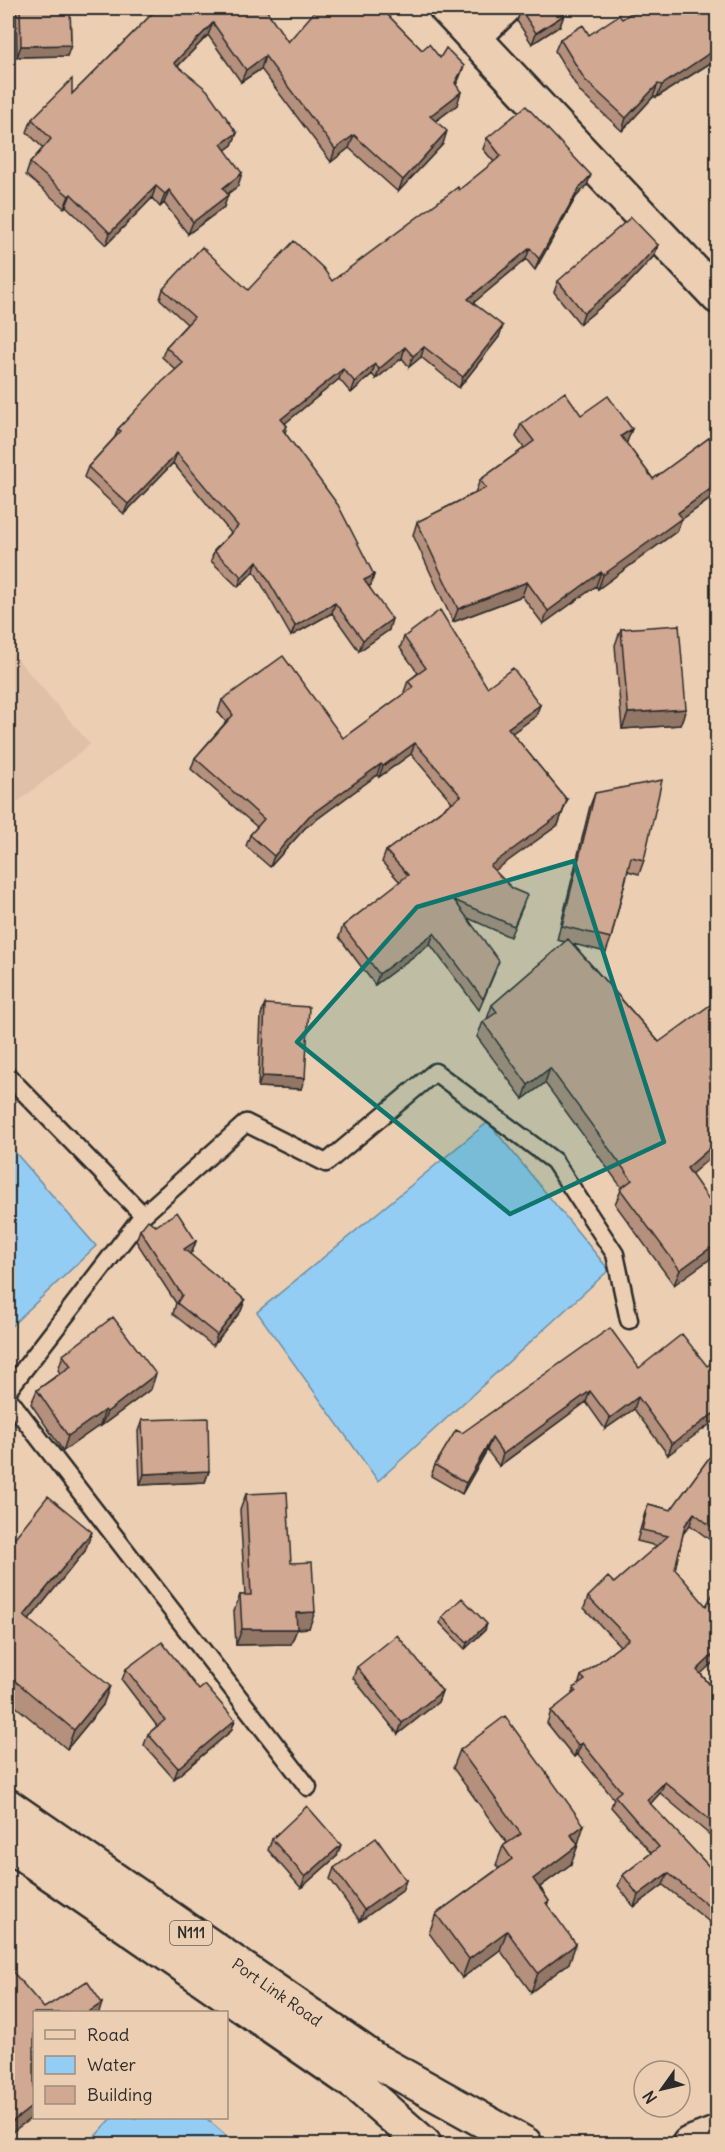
<svg xmlns="http://www.w3.org/2000/svg" width="725" height="2152" viewBox="0 0 725 2152" font-family="Delius,sans-serif">
  <style>
    .built { fill: #e0c0a6 }
    .water { fill: #94cdf3; stroke: #6a8ca3; stroke-width: 1.5 }
    .lines { fill: none; stroke-linecap: round; stroke-linejoin: round }
    .service-casing { stroke: #2b2b2b; stroke-width: 21 }
    .minor-casing { stroke: #2b2b2b; stroke-width: 38 }
    .trunk-casing { stroke: #2b2b2b; stroke-width: 38 }
    .service { stroke: #eccfb2; stroke-width: 16 }
    .minor { stroke: #eccfb2; stroke-width: 33 }
    .trunk { stroke: #eccfb2; stroke-width: 33 }
    .wall { fill: #b4907d; stroke: #2b2b2b; stroke-width: 1.5 }
    .shaded-wall { fill: #927666; stroke: #2b2b2b; stroke-width: 1.5 }
    .building { fill: #d1a891; stroke: #2b2b2b; stroke-width: 1.5 }
    .marked { fill: #0f766e; fill-opacity: 0.2; stroke: #0f766e; stroke-width: 4.5; stroke-linejoin: round }
    .labels { text-anchor: middle; stroke-width: 4.5; stroke-linejoin: round; paint-order: stroke }
    .shield { fill: #eccfb2; stroke: #655c54; stroke-width: 1.5 }
    .shield-label { font-size: 15px; font-weight: bold; fill: #2b2b2b }
    .street-label { font-size: 16px; fill: #2b2b2b; stroke: #eccfb2 }
  </style>
  <rect width="100%" height="100%" fill="#eccfb2"/>
  <filter id="ink" filterUnits="userSpaceOnUse"><feTurbulence type="fractalNoise" baseFrequency=".0167" numOctaves="2"/><feDisplacementMap in="SourceGraphic" scale="12" xChannelSelector="R" yChannelSelector="G"/><feConvolveMatrix kernelMatrix="1 2 1 2 8 2 1 2 1" color-interpolation-filters="sRGB"/></filter>
  <g filter="url(#ink)">
    <path class="built" d="M8,648l82,96 -82,66z"/>
    <path class="water" d="M488,1122l121,148 -231,211 -121,-169z
      M8,1144l88,102 -88,83z
      M112,2118h94l30,26h-148z"/>
    <g class="lines">
      <g class="service-casing">
        <path id="service" d="M8,1076l135,139
          M8,1390l135,-175 103,-92 80,40 109,-91 119,89 61,93 14,66
          M8,1398l300,389"/>
      </g>
      <g class="minor-casing">
        <path id="minor" d="M446,8l272,289
          M473,38l31,-30"/>
      </g>
      <g class="trunk-casing">
        <path id="trunk" d="M8,1806l367,254 150,84
          M8,1844l349,241 67,59
          M689,2144l29,-11"/>
      </g>
      <use href="#service" class="service"/>
      <use href="#minor" class="minor"/>
      <use href="#trunk" class="trunk"/>
    </g>
    <path class="wall" d="M16,8h54l1,37 -4,11 -50,1z
      M158,8l130,34 94,-33 40,41 18,8 24,8 -8,19 1,20 -21,16 7,23 -45,48 -49,-44 -18,14 -70,-93 -20,13 -33,-47 -30,31 59,67 -5,12 -7,5 13,36 -11,8 -3,13 -36,27 -24,-31 -4,4 -8,-9 -46,47 -40,-39 -2,2 -38,-33 4,-12 13,-15 -16,-16 5,-13 40,-25z
      M522,8l42,7 -4,11 -28,18 -15,-23z
      M717,8v56l-2,-4 -58,37h-4l-31,34 -42,-39 -25,-41 5,-12 29,-4 33,-16z
      M487,138l100,47 -11,12 -41,73 -9,-11 -53,44 26,34 -40,51 -38,-31 -12,10 -7,-9 -26,21 -4,-5 -21,19 -12,-14 -54,44 2,3 -2,7 86,152 -2,1 20,44 -30,21 -27,-38 -41,23 -37,-65 -16,16 -27,-26 3,-10 17,-18 -58,-70 -49,51 -40,-37 4,-10 27,-30 3,-8 58,-59 -14,-13 4,-10 21,-23 -27,-25 3,-10 85,1 84,-9 127,-91 35,-28 -11,-13z
      M658,245l-4,11 -28,30 -46,38 -26,-32 4,-11z
      M581,415l46,27 -1,1 27,36 64,-47v62l-36,26 -4,11 -79,58 -2,-3 -53,38 -21,-28 -69,26 -40,-87 4,-13 58,-29 5,-13 44,-32 -8,-11 5,-13z
      M621,629l65,80 -6,16 -58,4 -7,-84z
      M404,637l132,79 -24,17 55,67 -9,25 -64,45 29,36 -13,31 -42,-19 27,54 -16,38 -49,-66 -55,41 -36,-48 4,-11 57,-44 -18,-20 4,-11 66,-49 -41,-48 -32,23 -2,-2 -72,53 -35,39 -24,-21 4,-11 7,-8 -66,-58 4,-11 31,-36 -8,-10 4,-12 121,38 62,-45 -1,-1 4,-11 10,-8 -18,-25z
      M595,793l49,67 -5,14 -11,-3 -17,67 -5,14 -33,-8 86,98 56,35 -24,98 26,36 -43,74 -59,-81 7,-16 -77,-105 -22,16 -46,-62 6,-15 4,-3 5,-14 73,-63 -8,-2 33,-134z
      M265,1004l36,85 -43,-2 3,-72z
      M156,1226l40,15 -4,11 -3,2 56,46 -4,11 -28,35 -40,-32 3,-11 -40,-62 4,-11z
      M63,1355l88,34 -50,37 -1,-1 -37,26 -32,-47 6,-14 23,-17 -2,-3z
      M707,1366l-39,89 -34,-46 -29,20 -19,-27 -87,64 -12,-16 -25,44 -31,-18 4,-11 27,-32 177,-65z
      M142,1420l67,51 -4,11 -65,3 -2,-54z
      M717,1447v98l-27,-20 -7,9 -8,35 26,105 16,19v148l-57,-48 -10,11 67,71v71l-5,-6 5,-12 -54,-43 -29,22 -16,-21 5,-11 28,-22 -40,-46 3,-8 -37,-45 -3,3 -27,-34 4,-12 21,-16 2,-7 4,-2 3,-10 39,-30 -36,-38 4,-11 26,-14 43,-37 -20,-5 7,-25 4,-12 23,6z
      M246,1494l45,69 18,65 -12,1 -6,15 -55,1 -2,-34 6,-16h5l-5,-85z
      M8,1546l77,5 -56,69 74,85 -36,44 -59,-49z
      M442,1617l43,13 -20,19 -25,-26z
      M357,1667l85,24 -4,11 -40,32 -45,-56z
      M126,1669l73,21 36,30 -4,11 -57,48 -30,-34 4,-11 9,-8 -35,-46z
      M460,1750l118,95 -7,19 -31,23 9,14 -2,4 22,58 -38,29 -31,-42 -38,28 -33,-45 7,-19 63,-46 -3,-3 7,-19 4,-3 -54,-75z
      M272,1839l65,17 -36,32 -33,-38z
      M334,1868l72,12 -4,11 -42,30 -30,-42z"/>
    <path class="shaded-wall" d="M564,15l-4,11 -28,18 4,-11z
      M213,23l-5,12 -39,40 5,-12z
      M71,45l-4,11 -50,1 4,-11z
      M717,48v4l-2,8 -58,37 5,-12z
      M265,56l-4,13 -20,13 5,-12z
      M464,66l-5,13 -9,17 5,-13z
      M658,84l-5,13 -31,34 4,-13z
      M461,92l-4,13 -31,23 4,-12z
      M447,131l-4,13 -45,48 5,-12z
      M237,133l-5,12 -16,12 5,-13z
      M354,135l-5,13 -18,14 4,-13z
      M242,173l-4,13 -20,15 5,-13z
      M591,175l-4,10 -11,12 -41,73 4,-11 41,-72z
      M156,186l-4,12 -46,47 4,-12z
      M169,190l-5,13 -4,4 5,-13z
      M71,194l-5,12 -2,2 5,-12z
      M228,195l-4,12 -36,27 5,-12z
      M658,245l-4,11 -28,30 -46,38 4,-11z
      M530,248l-4,11 -61,51 3,-11z
      M503,326l-4,11 -40,51 4,-11z
      M405,347l-3,11 -26,21 3,-10z
      M424,347l-3,10 -12,10 4,-11z
      M375,364l-3,10 -21,19 4,-11z
      M343,369l-4,10 -61,50 3,-10z
      M632,429l-5,13 -10,7 4,-13z
      M177,453l-4,10 -49,51 4,-10z
      M717,484v10l-36,26 -4,11 -79,58 5,-14 75,-62z
      M257,561l-3,10 -16,16 4,-10z
      M601,572l-5,14 -53,38 5,-13z
      M374,575l-3,10 -11,6 4,-11z
      M527,582l-5,14 -69,26 5,-13z
      M335,603l-3,10 -41,23 4,-10z
      M392,619l-3,11 -30,21 4,-11z
      M540,705l-4,11 -32,23 4,-11z
      M686,709l-6,16 -58,4 6,-16z
      M415,743l-4,11 -32,23 4,-11z
      M381,764l-4,11 -72,53 -35,39 4,-11 35,-40z
      M567,800l-9,25 -72,52 4,-11z
      M434,933l-4,11 -55,41 4,-11z
      M717,1064v11l-14,10 6,-15z
      M550,1068l-5,15 -22,16 5,-14z
      M262,1076l43,2 -4,11 -43,-2z
      M717,1142v10l-36,31 6,-15z
      M196,1241l-4,11 -12,8 4,-11z
      M717,1243v11l-43,31 6,-15z
      M245,1300l-4,11 -28,35 4,-11z
      M156,1374l-5,15 -50,37 6,-14z
      M590,1391l-4,11 -87,64 4,-12z
      M638,1397l-4,12 -29,20 5,-11z
      M105,1410l-5,15 -37,26 5,-15z
      M717,1411v8l-49,36 4,-11z
      M492,1438l-5,12 -25,44 4,-11z
      M209,1471l-4,11 -65,3 4,-11z
      M694,1513l-4,12 -10,12 5,-12z
      M92,1532l-7,19 -68,84 7,-19z
      M315,1612l-6,16 -18,1 5,-16z
      M487,1624l-2,6 -20,19 2,-6z
      M242,1629h55l-6,15 -55,1z
      M717,1651v8l-24,22 4,-11z
      M110,1686l-7,19 -36,44 7,-19z
      M442,1691l-4,11 -40,32 4,-11z
      M235,1720l-4,11 -57,48 4,-11z
      M582,1743l-5,11 -3,3 4,-12z
      M665,1782l-5,11 -17,19 4,-12z
      M584,1825l-6,19 -7,-9z
      M341,1845l-4,11 -36,32 4,-11z
      M578,1845l-7,19 -45,33 7,-18z
      M668,1873l-5,12 -29,22 4,-12z
      M406,1880l-4,11 -42,30 4,-11z
      M507,1931l-7,19 -38,28 7,-19z
      M576,1944l-7,19 -38,29 7,-19z
      M102,2003l-3,10h-12z
      M34,2105v11l-26,19v-10z"/>
    <path class="building" d="M20,8h50l1,37 -50,1z
      M158,8h107l23,34 30,-34h63l41,42 7,-6 11,14 6,-10 18,18 -9,17 6,9 -31,24 17,15 -44,49 -49,-45 -19,14 -70,-93 -19,14 -33,-47 -39,40 33,27 30,43 -16,11 21,29 -19,15 5,7 -35,27 -24,-32 -4,4 -9,-8 -46,47 -39,-39 -2,2 -39,-33 21,-24 -19,-20 40,-40v15z
      M522,8h37l5,7 -28,18 -15,-23z
      M639,8h78v40l-55,37 -4,-1 -32,34 -41,-38 -25,-41 23,-14 6,10 30,-20 3,4z
      M526,106l65,69 -11,12 -41,72 -9,-11 -62,51 35,27 -40,51 -39,-30 -11,9 -8,-9 -26,22 -4,-5 -20,18 -12,-13 -62,50 6,7 -4,4 55,75 36,70 -10,5 28,39 -29,21 -28,-37 -40,23 -38,-65 -15,16 -28,-26 24,-25 -61,-73 -49,51 -40,-37 33,-36 -3,-2 44,-47 21,-19 -17,-16 28,-30 -31,-28 39,-42 46,43 46,-49 29,27 9,13 126,-94 1,3 42,-34 -14,-18z
      M631,217l27,28 -28,30 -46,38 -26,-32z
      M565,392l16,23 27,-19 24,33 -11,7 32,43 64,-47v52l-39,29 4,5 -79,57 -2,-3 -53,39 -21,-29 -69,27 -41,-87 69,-34 -6,-8 54,-39 -13,-17z
      M440,610l47,77 26,-19 27,37 -32,23 59,72 -5,13 -72,53 23,23 14,6 -13,31 -60,-26 45,61 -16,38 -49,-66 -55,41 -36,-48 65,-51 -22,-24 75,-55 -46,-53 -32,23 -2,-2 -72,52 -35,40 -24,-21 14,-16 -69,-61 38,-43 -11,-15 61,-44 60,82 70,-51 -5,-6 18,-13 -22,-31z
      M679,625l7,84 -58,4 -7,-84z
      M662,780l-18,80 -13,-3 -20,81 -49,-12 33,-133z
      M568,939l91,103 58,-42v64l-8,6 8,10v62l-30,26 30,43v32l-37,27 -60,-81 12,-9 -82,-112 -22,17 -45,-63 14,-10 -5,-7z
      M265,1004l44,3 -4,71 -43,-2z
      M177,1212l19,29 -12,8 61,51 -28,35 -40,-32 5,-8 -42,-65 8,-10 8,6z
      M113,1317l43,57 -49,38 -2,-2 -37,26 -31,-46 34,-24 -8,-11z
      M610,1328l29,40 43,-34 25,32 10,-8v53l-45,33 -34,-47 -28,21 -20,-27 -87,63 -11,-16 -26,45 -31,-18 21,-35 6,3z
      M208,1418l1,53 -65,3 -2,-54z
      M717,1447v84l-23,-18 -9,12 -10,44 31,37 11,-19v64l-20,19 20,23v133l-52,-44 -18,18 70,75v38l-49,-40 -30,22 -15,-20 36,-28 -44,-51 6,-5 -39,-48 -4,2 -27,-34 25,-20 -2,-3 11,-8 -4,-4 48,-37 -41,-42 20,-20 6,6 54,-47 -26,-6 6,-26 23,6z
      M287,1492l4,71 21,-1 3,50 -19,1 1,16h-55l-2,-34h11l-5,-101z
      M48,1496l44,36 -68,84 86,70 -36,44 -66,-55v-129z
      M462,1598l25,26 -20,19 -25,-26z
      M397,1635l45,56 -40,32 -45,-56z
      M162,1642l37,48 6,-5 30,35 -57,48 -30,-34 17,-14 -39,-51z
      M505,1716l79,109 -13,10 7,10 -45,34 16,22 -3,2 30,41 -38,29 -31,-42 -38,28 -33,-45 76,-55 -9,-13 18,-12 -61,-84z
      M307,1806l34,39 -36,32 -33,-38z
      M376,1838l30,42 -42,30 -30,-42z
      M13,1972l31,36 43,-27 15,22 -15,10h-53v92l-26,20v-149z"/>
  </g>
  <path class="marked" d="M574,861l90,281 -154,72 -213,-172 120,-135z"/>
  <g class="labels">
    <rect class="shield" x="170" y="1921" width="42" height="24" rx="4.5"/>
    <g class="shield-label">
      <text x="191" y="1938">N111</text>
    </g>
    <g class="street-label">
      <text transform="translate(277 1992) rotate(35)" y="6">Port Link Road</text>
    </g>
  </g>
  <rect width="725" height="2152" fill="none" stroke="#eccfb2" stroke-width="30"/>
  <rect x="15" y="15" width="695" height="2122" fill="none" stroke="#2b2b2b" stroke-width="2" filter="url(#ink)"/>
  <rect x="33" y="2011" width="195" height="108" fill="#eccfb2" stroke="#9f8d7c" stroke-width="1.5"/>
  <rect x="45" y="2030" width="30" height="9" fill="#eccfb2" stroke="#9f8d7c" stroke-width="1.5"/>
  <text x="87" y="2041" font-size="18" fill="#2b2b2b">Road</text>
  <rect x="45" y="2056" width="30" height="18" fill="#94cdf3" stroke="#9f8d7c" stroke-width="1.5"/>
  <text x="87" y="2071" font-size="18" fill="#2b2b2b">Water</text>
  <rect x="45" y="2086" width="30" height="18" fill="#d1a891" stroke="#9f8d7c" stroke-width="1.5"/>
  <text x="87" y="2101" font-size="18" fill="#2b2b2b">Building</text>
  <g transform="translate(662 2089) rotate(236)"><circle r="28" fill="#eccfb2" stroke="#9f8d7c" stroke-width="1.5"/>
  <path d="M0-4.5L10 22L0 15L-10 22Z" fill="#2b2b2b"/>
  <text y="-9" font-size="16" font-weight="bold" text-anchor="middle" fill="#2b2b2b">N</text>
  </g>
</svg>
